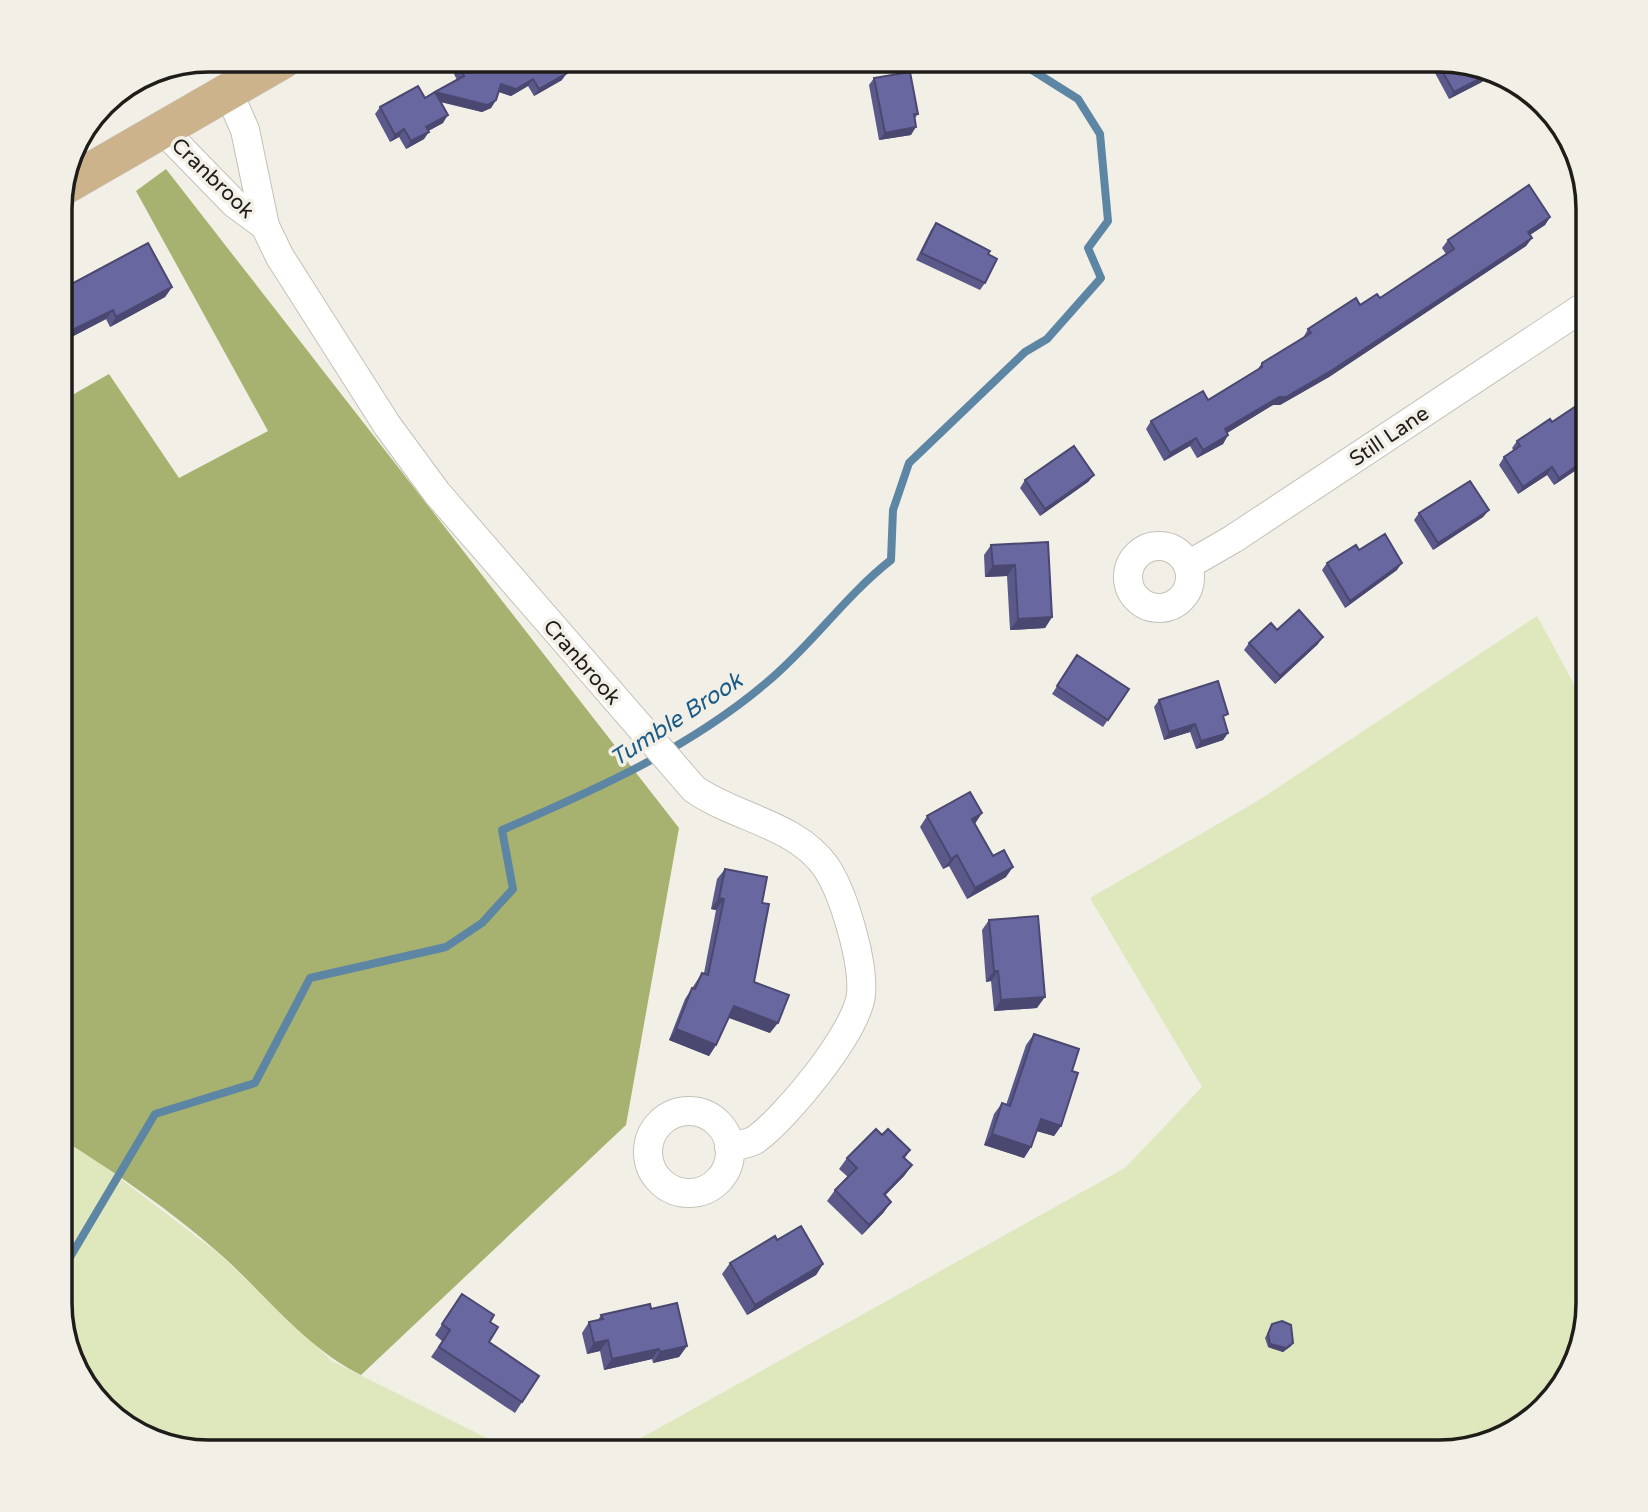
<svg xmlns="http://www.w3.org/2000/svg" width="1648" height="1512" viewBox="0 0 1648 1512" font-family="'Varela Round',sans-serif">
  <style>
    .green { fill: #dfe7bc }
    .forest { fill: #a8b270 }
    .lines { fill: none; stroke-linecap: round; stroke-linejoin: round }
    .stream { stroke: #5d85a4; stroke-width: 8 }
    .minor-casing { stroke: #c4c1b8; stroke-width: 30 }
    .major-casing { stroke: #cecdcc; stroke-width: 38 }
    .minor { stroke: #fff; stroke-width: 28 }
    .major { stroke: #ccb38c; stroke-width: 37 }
    .wall { fill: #5a598a }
    .shaded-wall { fill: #4a4870 }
    .building { fill: #6967a0; stroke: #4a4870; stroke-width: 2 }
    .labels { text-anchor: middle; stroke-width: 7; stroke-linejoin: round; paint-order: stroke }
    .street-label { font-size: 21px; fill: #1e1d19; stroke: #f2efe7 }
    .water-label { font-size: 23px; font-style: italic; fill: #1b5c87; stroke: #f2efe7 }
    .rim { fill: none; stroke: #1e1d19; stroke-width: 3.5 }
  </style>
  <rect width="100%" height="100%" fill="#f2efe7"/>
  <path class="green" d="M1537,616l51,94v593l-11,58 -32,48 -48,32 -57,11h-824l509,-284 77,-81 -112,-189 166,-96z
    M60,1138l41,26 117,89 114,108 183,91h-306l-58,-11 -48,-32 -32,-48 -11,-48z"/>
  <path class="forest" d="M166,169l513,659 -53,297 -265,250c-55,-27 -95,-80 -141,-121 -49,-43 -105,-82 -160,-116v-736l49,-28 70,104 89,-47 -132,-240z"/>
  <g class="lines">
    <path class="stream" d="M60,1274l95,-160 100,-31 55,-105 136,-31 36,-24 31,-34 -11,-59c93,-40 186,-81 264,-147 45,-37 79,-87 125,-123l2,-50 16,-47 116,-111 22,-13 54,-61 -13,-30 20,-27 -8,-87 -22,-35 -62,-39"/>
    <g class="minor-casing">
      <path id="minor" d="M228,91l17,39 20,96 15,31 107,168 50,68 257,296c41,29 102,35 132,78 18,27 38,95 35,128 -5,38 -75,123 -106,145 -7,4 -18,5 -26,7
        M162,129l73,75 30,22
        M1128 577a31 31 0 1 1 62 0a31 31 0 1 1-62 0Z
        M1188,565l45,-26 355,-235
        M648 1152a41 41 0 1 1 82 0a41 41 0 1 1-82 0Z"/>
    </g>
    <g class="major-casing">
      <path id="major" d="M63,187l220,-127"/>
    </g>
    <use href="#minor" class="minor"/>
    <use href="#major" class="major"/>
  </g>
  <path class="wall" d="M1428,60h21l38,15 -5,7 -33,17z
    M459,66l103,14 -28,16 -6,-10 -17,10 -12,-4 -3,8 -5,8 -9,4 -42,-10 3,21 -15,8 -4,8 -18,10 -7,-12 -9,5 -15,-28 5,-7 45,-9 32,-18 -3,-6z
    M874,78l44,36 -3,4 -4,17 -32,5 -10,-55z
    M1550,217l-5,8 -15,10 2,3 -6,8 -197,131 -49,28h-7l-46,28 1,2 -5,9 -26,14 -7,-12 -26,15 -18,-32 5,-8 57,-21 49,-30 5,-7 41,-25 5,-9 52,-24 20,-7 66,-44 -4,-6 6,-8z
    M936,223l52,31 -3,29 -5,7 -64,-30 15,-30z
    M66,287h106l-7,10 -55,30 -4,-8 -46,24v-38l3,-2 -3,-7z
    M1517,441l71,21 -34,23 -7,-10 -29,19 -19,-29 5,-8 10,-6 -2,-3z
    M1094,475l-6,7 -48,34 -20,-28 5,-8z
    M1489,510l-6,7 -50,33 -19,-30 5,-7z
    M1048,542l4,75 -7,11 -35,2 -3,-54 -22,1 -1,-22 7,-10z
    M1359,550l38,20 -52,38 -23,-38 5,-7z
    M1277,630l41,14 -43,40 -31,-34 5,-7z
    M1077,655l52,34 -26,38 -51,-33z
    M1159,700l65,20 4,13 -5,7 -27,9 -6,-17 -26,8 -10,-33z
    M982,813l-7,11 31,53 -39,22 -18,-33 -6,3 -23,-42 7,-11z
    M725,869l37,34 -8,79 16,51 -41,-16 -13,28 -7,11 -40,-16 16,-41 17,-26h2l12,-63 -5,-1 6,-30z
    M989,920l48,88 -43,3 -3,-30 -5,1 -4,-52z
    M1034,1034l38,37 -11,55 -7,10 -17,-5 -6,16 -7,11 -40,-13 10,-31 8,-11 4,2 20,-60z
    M882,1135l28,15 -5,8 7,7 -8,11 -19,19 -1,17 -22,23 -35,-34 8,-11 13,-13 -9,-8 8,-11z
    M777,1240l46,24 -7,11 -69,40 -25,-41 8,-11z
    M462,1294l28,28 -1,20 50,34 -24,37 -84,-56 11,-16 -7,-6z
    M651,1309l36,37 -8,11 -26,6 -1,-4 -48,11 -4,-19 -13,3 -5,-21 7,-11 9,-2 3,-5z
    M1272,1324l19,22 -8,6 -15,-5 -3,-9z"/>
  <path class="shaded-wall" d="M567,73l-5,7 -28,16 5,-7z
    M1487,75l-5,7 -33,17 5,-7z
    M533,79l-5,7 -17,10 -15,-5 5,-7z
    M435,92l61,8 -5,8 -9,4 -52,-13z
    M448,115l-5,8 -22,12 5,-8z
    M916,127l-5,8 -32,5 6,-7z
    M404,129l-5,8 -9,5 5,-7z
    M429,132l-5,7 -18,10 5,-8z
    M1550,217l-5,8 -23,15 6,-8z
    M1532,238l-6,8 -197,131 -49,28h-7l-54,33 6,-9z
    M172,287l-7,10 -55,30 6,-10z
    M113,310l-7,9 -46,24v-7z
    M1228,435l-5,9 -26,14 6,-8z
    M1196,438l-6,8 -26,15 6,-8z
    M1588,458v4l-34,23 5,-7z
    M1552,467l-5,8 -29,19 5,-7z
    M1094,475l-6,7 -48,34 5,-7z
    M1489,510l-6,7 -50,33 5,-7z
    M1402,563l-5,7 -52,38 5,-7z
    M1015,565l-8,11 -22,1 8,-11z
    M1052,617l-7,11 -35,2 8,-11z
    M1323,637l-5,7 -43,40 5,-8z
    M1195,724l-5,8 -26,8 5,-8z
    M1228,733l-5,7 -27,9 5,-8z
    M982,813l-8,11 -2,-5z
    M957,855l-8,11 -6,3 8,-10z
    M1013,867l-7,10 -39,22 8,-11z
    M719,898l5,1 -8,11 -5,-1z
    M994,971h4l-7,10 -5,1z
    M1045,997l-8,11 -43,3 7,-11z
    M734,1006l44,17 -8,10 -44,-16z
    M676,1029l40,16 -7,11 -40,-16z
    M1041,1119l20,7 -7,10 -21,-6z
    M992,1134l39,13 -7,11 -40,-13z
    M912,1165l-8,11 -28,29 8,-11z
    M891,1202l-7,10 -22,23 7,-10z
    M823,1264l-7,11 -69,40 8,-10z
    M608,1340l-8,11 -13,3 7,-11z
    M1293,1343l-2,3 -8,6 -15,-5 2,-3z
    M687,1346l-8,11 -26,6 7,-11z
    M659,1349l-7,10 -48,11 8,-11z"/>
  <path class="building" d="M470,60h90l7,13 -28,16 -6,-10 -17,10 -15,-5 -5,16 -9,5 -52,-13 29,-16 -5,-10z
    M1436,60h13l35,9 3,6 -33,17z
    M910,72l8,42h-4l2,13 -31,6 -11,-55z
    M418,86l7,12 10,-6 13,23 -22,12 3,5 -18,9 -7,-12 -9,6 -15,-28z
    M1529,185l21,32 -22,15 4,6 -198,131 -48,28h-7l-54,32 3,6 -25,15 -7,-12 -26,15 -19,-32 52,-30 5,9 54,-33v-4l49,-30 -3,-4 48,-31 4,7 17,-11 3,4 74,-49 -6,-9z
    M936,223l54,28 -2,3 9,5 -12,24 -64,-30z
    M148,243l24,44 -56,30 -3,-7 -53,26v-31l13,-6 -7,-12z
    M1588,398v60l-29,20 -7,-11 -29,20 -19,-30 16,-11 -3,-5 33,-22 2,3z
    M1074,446l20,29 -49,34 -20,-29z
    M1470,481l19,29 -51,33 -19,-30z
    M1385,534l17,29 -52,38 -23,-38 29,-18 3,5z
    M1048,542l4,75 -34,2 -3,-54 -22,1 -2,-21z
    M1299,610l24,27 -43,39 -31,-33 22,-20 6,7z
    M1077,655l52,34 -21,31 -51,-34z
    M1218,681l10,33 -5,2 5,17 -27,8 -6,-17 -26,8 -10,-32z
    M970,792l12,21 -10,6 21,37 11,-6 9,17 -38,21 -18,-33 -6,4 -24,-43z
    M725,869l42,8 -5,26 7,1 -15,78 35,13 -11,28 -44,-17 -18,39 -40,-16 16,-41 3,1 7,-16 6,2 16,-76 -5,-1z
    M1038,916l7,81 -44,3 -3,-29h-4l-5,-51z
    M1034,1034l45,15 -7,22 6,2 -17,53 -20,-7 -10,28 -39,-13 10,-31 8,3z
    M876,1129l6,6 6,-6 22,21 -7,7 9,8 -28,29 7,8 -22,23 -34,-35 22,-22 -10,-10z
    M801,1226l22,38 -68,41 -25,-42 45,-27 2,4z
    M462,1294l32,21 -4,7 8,5 -9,15 50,34 -17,26 -83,-55 11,-17 -8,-6z
    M677,1303l10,43 -27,6 -1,-3 -47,10 -4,-19 -14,3 -5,-21 14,-3 -2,-4 49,-11 1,5z
    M1282,1321l9,4 2,18 -7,5 -16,-4 -2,-10 4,-10z"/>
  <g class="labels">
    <g class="street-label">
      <text transform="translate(213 178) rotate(44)" y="7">Cranbrook</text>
      <text transform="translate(1389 436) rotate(-34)" y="7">Still Lane</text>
      <text transform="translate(582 662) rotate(49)" y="7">Cranbrook</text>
    </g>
    <g class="water-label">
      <text transform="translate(676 719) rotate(-33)" y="8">Tumble Brook</text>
    </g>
  </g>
  <path d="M0 0H1648V1512H0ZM209 72H1439A137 137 0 0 1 1576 209V1303A137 137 0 0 1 1439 1440H209A137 137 0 0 1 72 1303V209A137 137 0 0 1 209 72Z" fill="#f2efe7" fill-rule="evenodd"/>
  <path class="rim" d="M209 72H1439A137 137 0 0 1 1576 209V1303A137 137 0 0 1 1439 1440H209A137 137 0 0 1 72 1303V209A137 137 0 0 1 209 72Z"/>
</svg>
